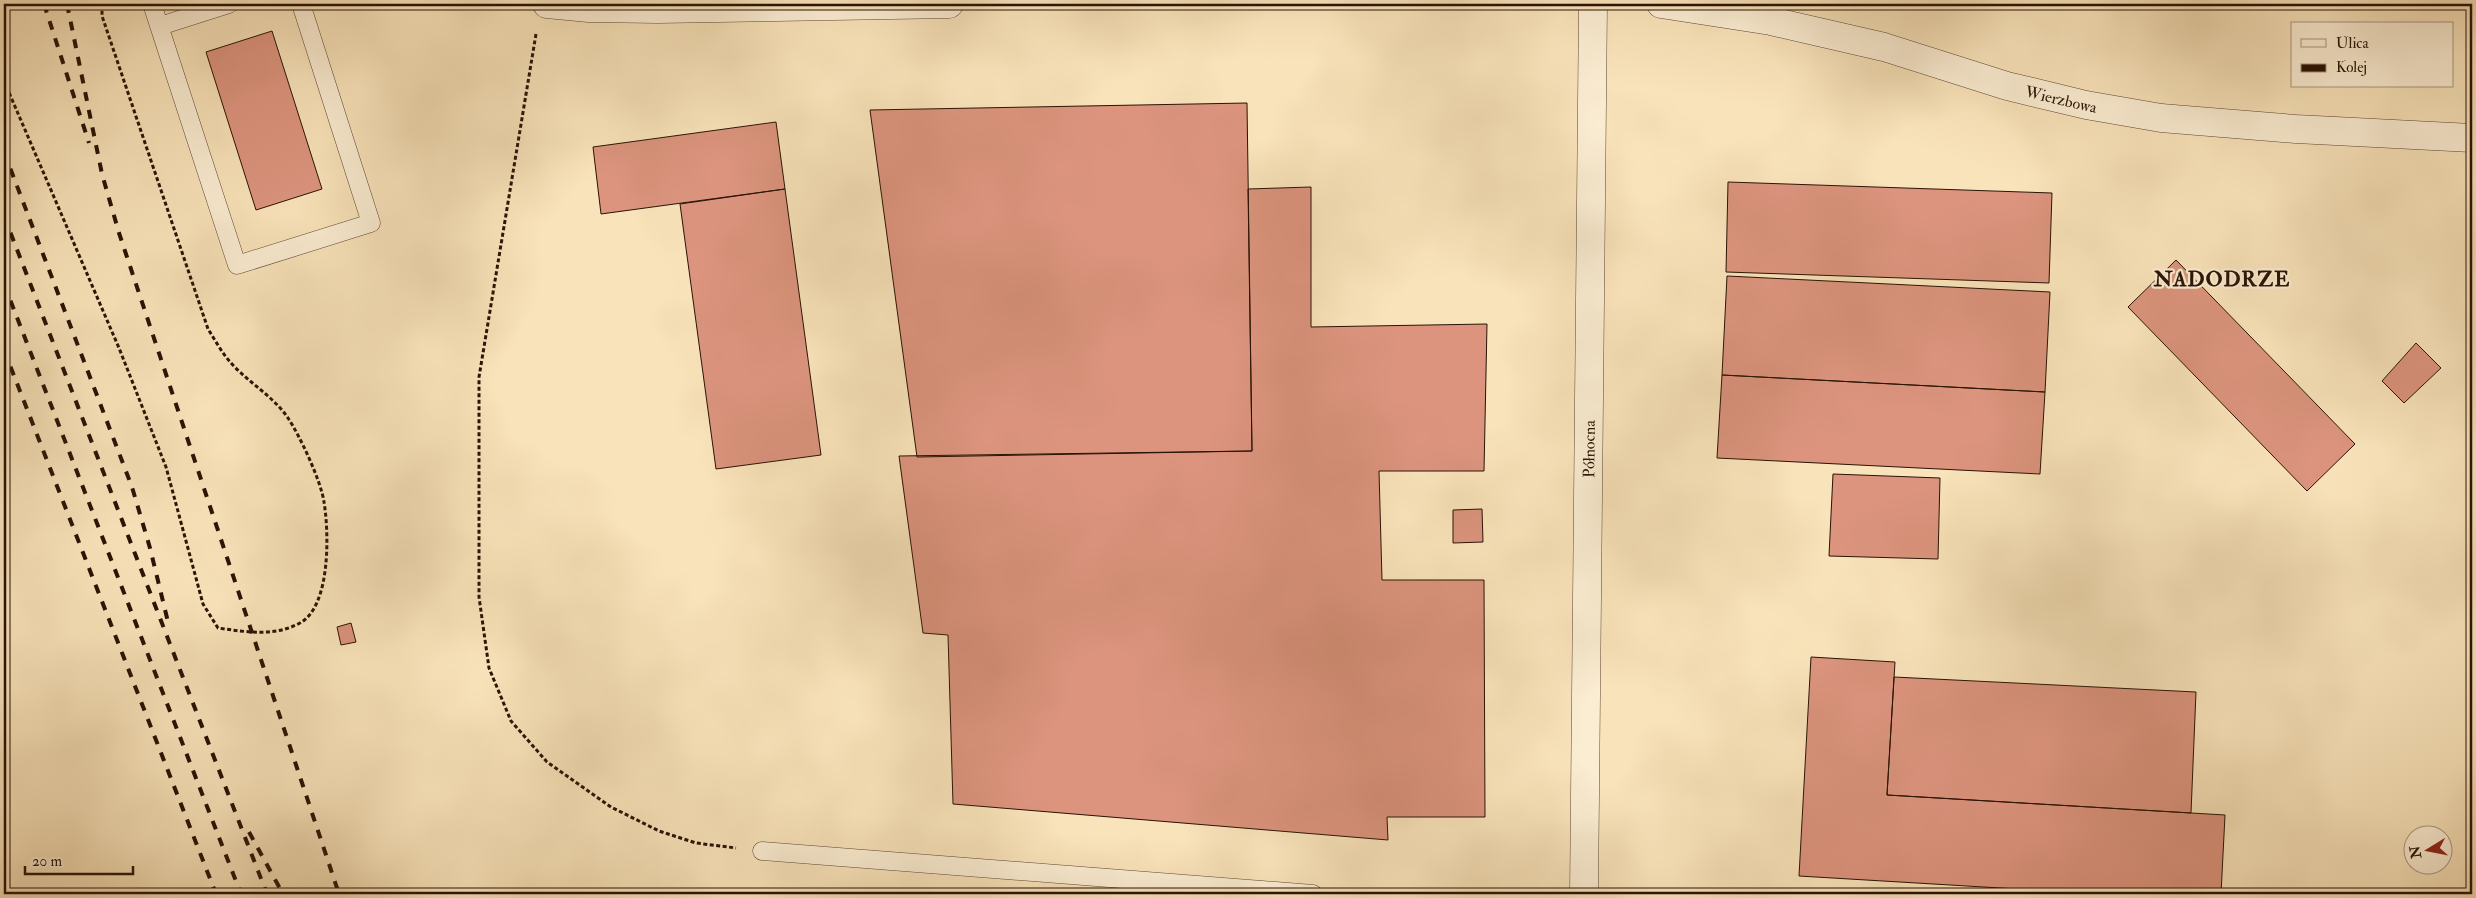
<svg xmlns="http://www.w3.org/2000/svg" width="2476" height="898" viewBox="0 0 2476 898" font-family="'IM FELL Double Pica',serif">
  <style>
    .building { fill: #dc947e; stroke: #291304 }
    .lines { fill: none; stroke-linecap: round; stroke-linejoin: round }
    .service-casing { stroke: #5d4732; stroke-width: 19 }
    .minor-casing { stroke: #5d4732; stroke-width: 29 }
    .path { stroke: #291304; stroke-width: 3; stroke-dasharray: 4 2.5; stroke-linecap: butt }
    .service { stroke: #fbedd2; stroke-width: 18 }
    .minor { stroke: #fbedd2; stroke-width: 28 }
    .rail { stroke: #291304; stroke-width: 4; stroke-dasharray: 9 9; stroke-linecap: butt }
    .labels { text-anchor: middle; stroke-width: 4.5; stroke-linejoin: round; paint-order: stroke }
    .street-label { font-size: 16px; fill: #291304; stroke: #fbedd2 }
    .district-label { font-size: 21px; font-weight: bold; letter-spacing: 1px; fill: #291304; stroke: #fbedd2 }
  </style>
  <rect width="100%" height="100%" fill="#f9e3ba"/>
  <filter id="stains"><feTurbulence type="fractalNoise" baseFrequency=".004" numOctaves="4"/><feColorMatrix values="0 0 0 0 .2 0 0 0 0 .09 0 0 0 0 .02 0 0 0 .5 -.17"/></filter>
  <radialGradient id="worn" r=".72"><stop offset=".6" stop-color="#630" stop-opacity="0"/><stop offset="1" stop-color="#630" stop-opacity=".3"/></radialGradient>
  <path class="building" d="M272,31l50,158 -66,21 -50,-158z
    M1247,103l5,348 -335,6 -47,-347z
    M776,122l9,67 -184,25 -8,-67z
    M1728,182l324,11 -3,90 -323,-11z
    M1311,187v140l176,-3 -3,147h-105l3,109h102l1,237h-98l1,23 -435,-36 -5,-169 -25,-2 -24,-177 353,-5 -4,-262z
    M785,189l36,266 -105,14 -36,-265z
    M2176,260l179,184 -48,47 -179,-184z
    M1727,276l323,16 -5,100 -323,-17z
    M2416,343l25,25 -37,35 -22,-22z
    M1722,375l323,17 -5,82 -323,-16z
    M1833,474l107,4 -2,81 -109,-3z
    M1482,509l1,33 -30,1v-33z
    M351,623l5,19 -15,3 -4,-18z
    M1811,657l84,5 -8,133 338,20 -4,79h-120l-302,-18z
    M1894,677l302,15 -5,121 -304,-18z"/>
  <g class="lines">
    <g class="service-casing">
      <path id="service" d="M152,4l85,261 134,-42 -70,-219
        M160,26l69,-22
        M762,851l551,43"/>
    </g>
    <g class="minor-casing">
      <g id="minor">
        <path d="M547,4l42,4 69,1 291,-5"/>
        <path id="s1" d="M1661,4l110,17 113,26 123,39 79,19 75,13 135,11 176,9"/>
        <path id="s2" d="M1584,894l9,-890"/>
      </g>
    </g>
    <path class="path" d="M536,34l-57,343v220l10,71 22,53 36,41 64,45 48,24 37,12 40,5
      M4,81l115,267 47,119 37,137 15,24c29,4 56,9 82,-5 31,-17 29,-91 24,-121 -3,-21 -24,-66 -36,-84 -15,-22 -39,-35 -57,-55 -9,-10 -16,-23 -23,-34l-106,-313v-12"/>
    <use href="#service" class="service"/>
    <use href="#minor" class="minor"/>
    <path class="rail" d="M44,4l45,139
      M67,4l35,170 17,59 220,661
      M4,152l128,335 18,61 19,78
      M4,216l263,678
      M4,284l237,610
      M4,350l212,544
      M249,832l34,62"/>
  </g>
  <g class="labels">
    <g class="street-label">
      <text dy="6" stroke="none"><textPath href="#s1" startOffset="412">Wierzbowa</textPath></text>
      <text dy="6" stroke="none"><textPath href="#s2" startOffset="445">Północna</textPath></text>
    </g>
    <g class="district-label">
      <text x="2222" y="286">NADODRZE</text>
    </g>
  </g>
  <rect width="2476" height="898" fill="none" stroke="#f9e3ba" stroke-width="20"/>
  <rect x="5" y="5" width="2466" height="888" fill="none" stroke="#291304" stroke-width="2.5"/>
  <rect x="10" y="10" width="2456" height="878" fill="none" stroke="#291304"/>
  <rect x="2291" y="22" width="162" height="65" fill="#fbedd2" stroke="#a79680"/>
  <rect x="2301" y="39" width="25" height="8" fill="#fbedd2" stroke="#a79680"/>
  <text x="2336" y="48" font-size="15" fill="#291304">Ulica</text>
  <rect x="2301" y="64" width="25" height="8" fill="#291304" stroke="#a79680"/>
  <text x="2336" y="72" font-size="15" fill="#291304">Kolej</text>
  <g transform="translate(2428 850) rotate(260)"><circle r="24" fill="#fbedd2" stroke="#a79680"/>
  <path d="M0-4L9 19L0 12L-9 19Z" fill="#8f2418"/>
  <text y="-8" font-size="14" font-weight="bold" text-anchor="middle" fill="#291304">N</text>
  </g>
  <path d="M25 866v8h108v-8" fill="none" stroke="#291304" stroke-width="2.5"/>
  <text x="32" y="866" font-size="15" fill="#291304" stroke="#fbedd2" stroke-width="4" paint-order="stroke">20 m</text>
  <rect width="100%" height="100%" filter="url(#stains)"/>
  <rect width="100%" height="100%" fill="url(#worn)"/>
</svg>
